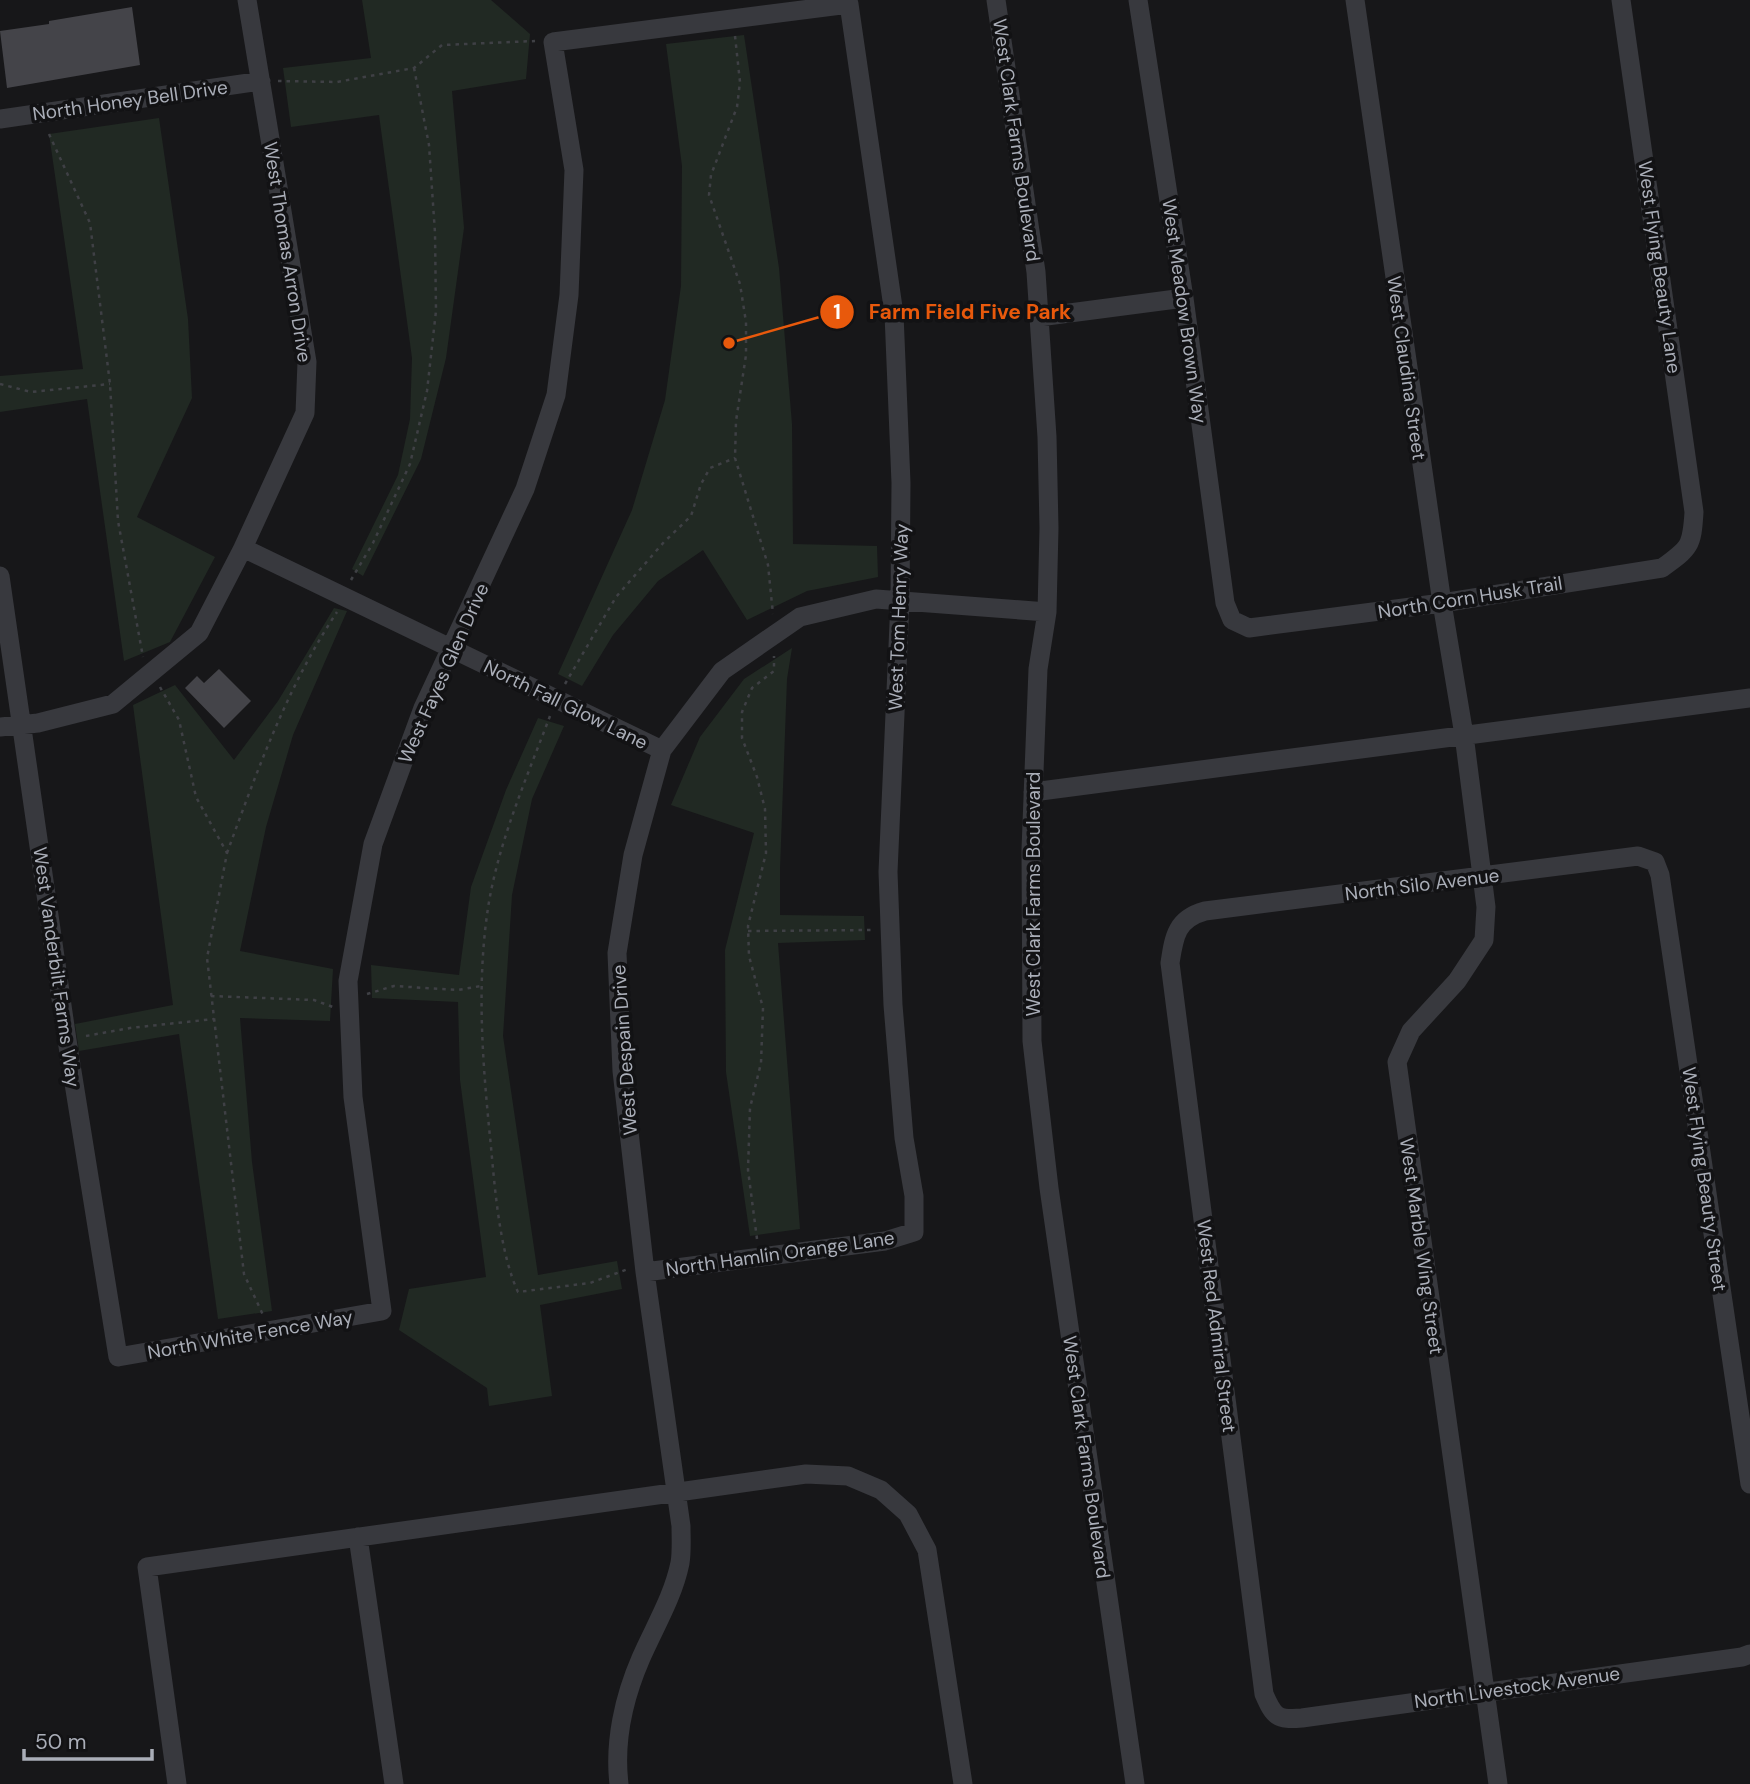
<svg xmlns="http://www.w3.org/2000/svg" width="1750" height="1784" viewBox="0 0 1750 1784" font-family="'DM Sans',sans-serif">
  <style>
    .green { fill: #212923 }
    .building { fill: #444449 }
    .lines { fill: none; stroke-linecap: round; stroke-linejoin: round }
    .path { stroke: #3f4045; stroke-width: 2.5; stroke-dasharray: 3.5 5; stroke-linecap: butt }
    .minor { stroke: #38393e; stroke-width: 19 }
    .labels { text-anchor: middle; stroke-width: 7; stroke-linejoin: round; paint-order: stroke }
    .street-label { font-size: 19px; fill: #aaaeb8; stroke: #121214 }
    .leader { fill: none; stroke: #e8590c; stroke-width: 2.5 }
    .callout-dot { fill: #e8590c; stroke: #121214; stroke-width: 2.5 }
    .mark-label { font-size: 21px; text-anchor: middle; font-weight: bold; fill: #fff }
    .callout-label { font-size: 21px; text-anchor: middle; font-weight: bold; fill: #e8590c; stroke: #121214; stroke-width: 7; stroke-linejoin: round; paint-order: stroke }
  </style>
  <rect width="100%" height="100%" fill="#171719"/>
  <path class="green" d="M362,0h129l39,34 -4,45 -74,12 12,137 -18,130 -25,101 -58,117 -11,-7 46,-94 12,-56 2,-61 -33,-243 -88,12 -8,-59 88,-10z
    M744,35l35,233 13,156 1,120 84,2 1,31 -71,14 -60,29 -44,-70 -45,31 -45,54 -31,51 -24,-12 74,-164 33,-110 16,-114 1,-120 -16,-122z
    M159,118l29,201 4,79 -55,119 78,40 -45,85 -46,19 -37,-262 -87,13v-36l83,-7 -34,-235z
    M334,608l13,3 -54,124 -27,92 -26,124 93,18 -3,52 -90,-3 12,144 20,149 -54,8 -39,-285 -100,17 -4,-27 98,-19 -40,-300 42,-20 59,75 44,-59z
    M792,648l-5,31 -7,190v46l84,1 1,24 -87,3 22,286 -50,7 -24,-164 -1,-122 29,-117 -83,-28 29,-68 44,-58z
    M538,718l26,8 -32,73 -20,96 -9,141 35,239 79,-14 5,28 -82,16 12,91 -63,10 -2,-18 -88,-58 10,-41 77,-12 -26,-197 -2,-78 -86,-4 -1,-33 88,10 12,-88 35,-97z"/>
  <path class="building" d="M132,7l8,58 -133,23 -7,-57 49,-7v-3z
    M219,669l32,32 -27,27 -39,-40 12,-12 7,7z"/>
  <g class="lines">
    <path class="path" d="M735,36l5,46 -3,25 -26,68 -2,20 31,89 6,38v33l-10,66 -1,37 33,107 5,49
      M278,81l59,1 77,-14 28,-23 93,-4
      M49,134l41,89 20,161 8,137 25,136
      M0,384l31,8 79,-8
      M351,580l22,-37 37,-79 17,-73 9,-80 -1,-78 -6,-88 -15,-77
      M565,684l51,-87 48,-55 27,-26 10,-32 9,-16 25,-10
      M160,687l19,33 17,77 31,56 -20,105 37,316 19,41
      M550,716c-23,61 -52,127 -62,192 -12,79 -5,160 3,239 4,44 9,106 27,145l72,-9 38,-14
      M227,853c30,-82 61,-168 110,-241
      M748,931l123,-1
      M367,994l27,-8 64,4 23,-4
      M211,996l103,4 19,7
      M86,1036l44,-8 84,-9
      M757,1239l-9,-69 2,-62 11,-45 2,-55 -14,-52 -1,-30 18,-73 -1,-44 -8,-32 -15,-39v-26l10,-24 22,-17v-15"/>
    <path class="minor" d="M996,0l40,272 11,165 2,91 -2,84 -9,57 -7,180 1,192 17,147 86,596
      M1138,0l46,298 41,305 7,17 17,8 193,-25 220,-35c28,-20 30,-22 32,-56l-73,-512
      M1355,0l87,603 22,132 22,172 -2,33 -27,41 -46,50 -14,31 101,722
      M0,119l261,-38
      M1039,317l145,-19
      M243,548l419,202
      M0,576l67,464 51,317 264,-46 -29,-214 -5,-116 25,-137 50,-136 102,-219 31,-94 13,-100 5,-125 -21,-128 296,-38 45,310 7,169 -1,118 -12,271 5,133 11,133 10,58v36l-29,9 -240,31
      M0,727l38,-4 75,-19 86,-71 44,-85 62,-135 2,-51 -60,-362
      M1033,792l717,-94
      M1750,1484l-90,-609 -5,-13 -17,-6 -433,55c-29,8 -31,26 -35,52l94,731c10,23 13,26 38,24l440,-61 8,-3
      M358,1537l36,247
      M177,1784l-30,-217 659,-93 42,2 33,14 27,24 19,36 36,234
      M619,1784c-5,-42 5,-87 22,-126 14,-32 32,-61 39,-95 2,-12 1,-25 1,-37l-36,-254 -23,-201 -5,-118 16,-98 29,-105 60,-79 78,-54 76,-18 171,13"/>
  </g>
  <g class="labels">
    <g class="street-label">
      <text transform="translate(130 100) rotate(-8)" y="7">North Honey Bell Drive</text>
      <text transform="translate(1017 140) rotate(82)" y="7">West Clark Farms Boulevard</text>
      <text transform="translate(288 252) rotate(81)" y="7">West Thomas Arron Drive</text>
      <text transform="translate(1660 267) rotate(82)" y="7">West Flying Beauty Lane</text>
      <text transform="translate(1185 311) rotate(82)" y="7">West Meadow Brown Way</text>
      <text transform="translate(1407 368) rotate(82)" y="7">West Claudina Street</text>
      <text transform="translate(1470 597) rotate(-9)" y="7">North Corn Husk Trail</text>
      <text transform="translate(898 617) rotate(-88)" y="7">West Tom Henry Way</text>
      <text transform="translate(443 673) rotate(-66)" y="7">West Fayes Glen Drive</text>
      <text transform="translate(566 704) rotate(26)" y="7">North Fall Glow Lane</text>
      <text transform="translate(1422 884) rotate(-7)" y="7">North Silo Avenue</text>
      <text transform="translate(1033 894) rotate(-90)" y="7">West Clark Farms Boulevard</text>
      <text transform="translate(57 967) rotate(82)" y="7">West Vanderbilt Farms Way</text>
      <text transform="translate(624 1050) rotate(-94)" y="7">West Despain Drive</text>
      <text transform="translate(1705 1179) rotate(82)" y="7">West Flying Beauty Street</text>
      <text transform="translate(1422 1246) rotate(82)" y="7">West Marble Wing Street</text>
      <text transform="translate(780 1253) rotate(-8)" y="7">North Hamlin Orange Lane</text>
      <text transform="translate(1217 1326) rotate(83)" y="7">West Red Admiral Street</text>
      <text transform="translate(250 1334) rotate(-10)" y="7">North White Fence Way</text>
      <text transform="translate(1087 1457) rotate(82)" y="7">West Clark Farms Boulevard</text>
      <text transform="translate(1517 1687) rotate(-8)" y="7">North Livestock Avenue</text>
    </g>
  </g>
  <path class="leader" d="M729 343L837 312"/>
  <g class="callout-dot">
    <circle cx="729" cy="343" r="7"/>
    <circle cx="837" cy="312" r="18"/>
  </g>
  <g class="mark-label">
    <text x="837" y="319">1</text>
  </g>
  <g class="callout-label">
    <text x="970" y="319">Farm Field Five Park</text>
  </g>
  <path d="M24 1749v10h128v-10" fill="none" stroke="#aaaeb8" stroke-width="3.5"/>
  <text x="35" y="1749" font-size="21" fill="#aaaeb8" stroke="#121214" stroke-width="5" paint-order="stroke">50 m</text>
</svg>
